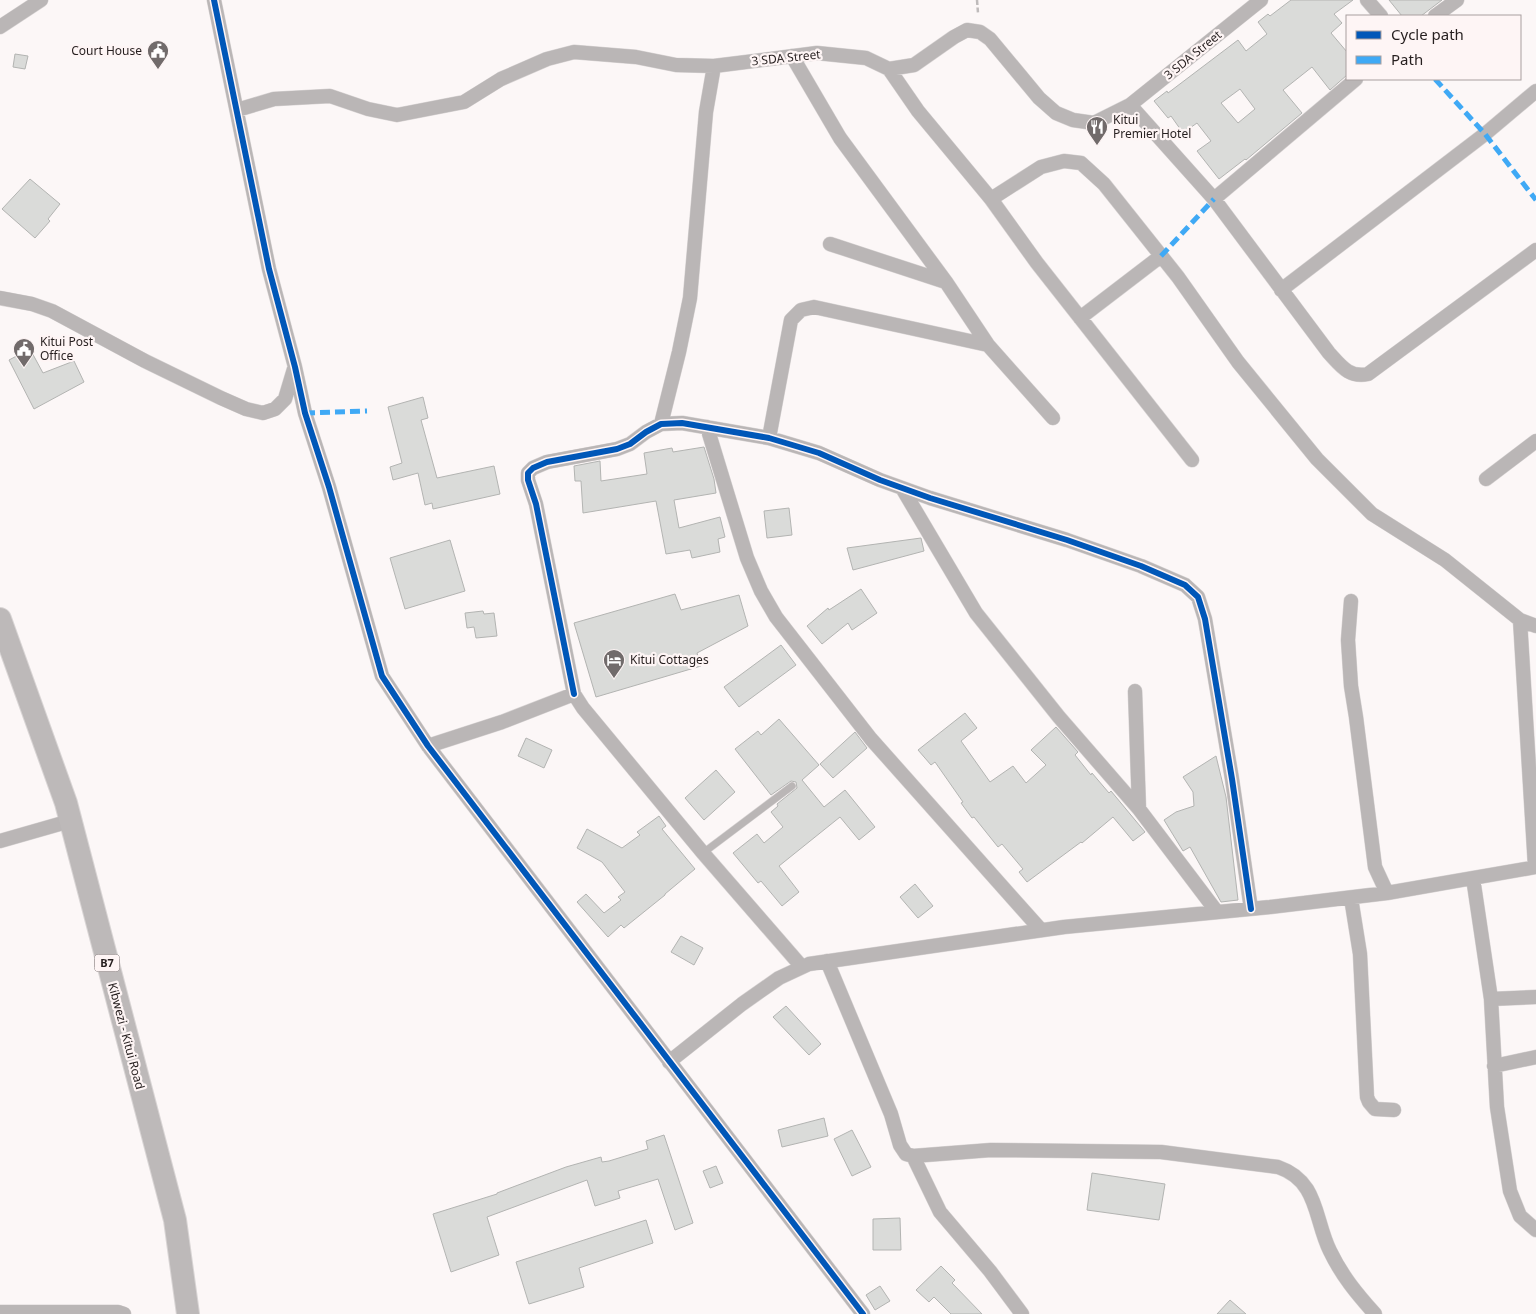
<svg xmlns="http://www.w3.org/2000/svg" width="1536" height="1314" viewBox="0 0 1536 1314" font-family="'Noto Sans',sans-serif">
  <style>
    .building { fill: #dadbd9; stroke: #b3b4b2; fill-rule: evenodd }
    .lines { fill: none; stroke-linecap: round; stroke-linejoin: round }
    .lane-casing { stroke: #d9d5d5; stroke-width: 8 }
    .street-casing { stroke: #d9d5d5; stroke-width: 15 }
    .primary-casing { stroke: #d9d5d5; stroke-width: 24 }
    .path { stroke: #bfbbbb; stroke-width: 2.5; stroke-dasharray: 5 2.5; stroke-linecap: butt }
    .lane { stroke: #bab6b6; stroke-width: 7 }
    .street { stroke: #bab6b6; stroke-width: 14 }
    .primary { stroke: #bdb9b9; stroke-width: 22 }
    .quiet { stroke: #3fa9f5; stroke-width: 5; stroke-dasharray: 10 5; stroke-linecap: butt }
    .cycleway-casing { stroke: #fef5f5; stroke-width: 9 }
    .cycleway { stroke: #0057b8; stroke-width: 6 }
    .labels { text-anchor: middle; stroke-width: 4.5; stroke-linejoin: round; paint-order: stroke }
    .shield { fill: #fef5f5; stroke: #675f5f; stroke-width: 1 }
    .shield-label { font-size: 11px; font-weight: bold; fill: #261f1f }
    .poi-label { font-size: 12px; fill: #261f1f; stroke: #fef5f5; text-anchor: start }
    .street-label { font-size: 12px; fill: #261f1f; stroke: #fef5f5 }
  </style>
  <rect width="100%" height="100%" fill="#fcf7f7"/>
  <path class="building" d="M1291,0h62l-19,14 8,9 -11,10 16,19v23l-17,15 -18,-23 -29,23 19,23 -56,47 -1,-1 -26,20 -22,-28 14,-10 -14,-18 -14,10 -12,-17 -3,2 -14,-17 13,-10 1,2 70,-53 8,11 21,-17 -9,-12 10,-8 2,2zM1240,89l15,20 -17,14 -17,-20z
    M1389,0h53l-21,16h-19z
    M15,54l13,2 -3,13 -12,-2z
    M30,179l30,25 -12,15 2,2 -15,17 -33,-29z
    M30,349l13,24 31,-12 10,21 -50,27 -25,-49z
    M423,397l5,21 -7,2 16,58 57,-12 6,28 -67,15 -1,-6 -7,2 -7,-32 -25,7 -3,-13 12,-4 -14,-56z
    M704,447l10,32 2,14 -42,7 5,28 41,-11 5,20 -7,2 2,13 -28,6 -2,-8 -24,4 -10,-53 -73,12 -2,-32h-6l-1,-15 26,-5 1,20 46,-7 -3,-21 28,-5 1,4z
    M789,508l3,27 -25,3 -3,-27z
    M921,538l3,13 -71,19 -6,-22z
    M450,540l15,51 -60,18 -15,-51z
    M861,589l16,24 -25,17 -4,-7 -26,21 -15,-18 21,-18 1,2z
    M675,594l6,16 58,-15 9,31 -51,27 4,13 -105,31 -22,-74z
    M483,611l1,3 10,-1 3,23 -21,2 -2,-11 -7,1 -2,-15z
    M781,645l15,20 -57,42 -15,-20z
    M965,713l12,15 -16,13 29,41 23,-16 13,17 20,-18 -15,-15 25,-23 22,25 -3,3 16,20 1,-2 17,20 2,-2 34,41 -12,9 -20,-24 -31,26 -1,-1 -54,40 -8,-10 4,-3 -21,-25 -4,3 -24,-30 -2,1 -11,-15 2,-1 -28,-40 -4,3 -13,-15z
    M779,719l40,46 -17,15 22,27 21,-17 30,37 -16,13 -19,-23 -61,49 20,26 -17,14 -21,-25 -3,2 -25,-30 24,-19 7,9 19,-16 -12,-15 7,-6 -1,-2 20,-16 -1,-6 -5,-1 -20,14 -36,-46 23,-18 3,4z
    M855,732l12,16 -34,30 -13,-14z
    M526,738l26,12 -8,18 -26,-12z
    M1216,756l10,41 12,103 -17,2 -31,-55 -7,4 -19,-31 12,-8 18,-6 -1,-14 -10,-15z
    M716,770l19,22 -31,28 -19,-22z
    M659,816l7,10 -4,3 33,40 -30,25v1l-41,33 -3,-3 -13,12 -31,-35 9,-8 18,19 17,-13 -3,-3 7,-5 -23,-30 -25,-14 10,-19 35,19 18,-13 -3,-3z
    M915,884l18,22 -15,12 -18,-21z
    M681,936l22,12 -9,17 -23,-13z
    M786,1006l35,38 -12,11 -36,-38z
    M824,1118l4,18 -46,11 -4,-17z
    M852,1130l19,37 -19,9 -18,-37z
    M664,1135l29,88 -18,7 -17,-51 -40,12 2,7 -25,8 -8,-26 -100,37 12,38 -48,17 -18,-58 64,-20v-1l69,-26 35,-10 1,5 7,-1 39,-12 -2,-8z
    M716,1166l7,17 -13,5 -7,-17z
    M1092,1173l73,11 -6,36 -72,-10z
    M900,1218l1,32h-28v-31z
    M646,1220l7,23 -74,25 5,19 -55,17 -13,-42z
    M941,1266l14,14 -3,3 30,31h-31l-17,-17 -5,5 -13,-12z
    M880,1286l10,15 -15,9 -9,-15z
    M1230,1300l16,14h-29z"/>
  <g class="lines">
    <g class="lane-casing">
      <path id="lane" d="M703,853l89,-67"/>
    </g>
    <g class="street-casing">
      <path id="street" d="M214,0l55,269 26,98 10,46 24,74 53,189 46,70 435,568
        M1367,0l14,16
        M1435,16l22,-16
        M0,27l41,-27
        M792,56l48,82 106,144 42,63 65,73
        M889,69l29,42 73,88 46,64 155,197
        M1130,105l84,94 115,154c12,13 20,25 39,21l168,-124
        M237,110l37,-11 56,-3 38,13 29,6 67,-13 37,-23 46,-20 27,-7 62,5 40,8 38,1 103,-13 49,5 23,11 25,-4 40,-28 13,-7 13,2 10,7 49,59 17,15 17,7 21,3 36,-18 131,-105
        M991,199l50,-32 23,-6 17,2 23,21 74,93 60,85 79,97 55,55 73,46 75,60 16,6
        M1214,199l142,-120
        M830,244l116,38
        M1281,290l204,-156 51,-43
        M0,298l32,6 20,7 93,50 76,37 25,11 17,4 12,-4 10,-10 9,-30
        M1080,318l81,-62
        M661,424l18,-72 11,-54 16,-186 8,-46
        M707,427l40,131 14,33 15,26 95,122 170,191
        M769,438l22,-118 10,-10 13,-3 174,38
        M1486,479l50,-38
        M902,488l74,125 83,104 80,92 78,103
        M1351,601l-3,39 3,46 5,31 19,150 12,26
        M1520,620l15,247
        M1135,691l4,118
        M574,694l-38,-190 -8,-24v-7l5,-5 14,-6 70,-13 13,-5 16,-12 15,-8 21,-1 87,15 50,15 61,27 50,18 137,42 74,26 44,19 13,12 7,22 27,160 19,130
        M428,746l74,-24 72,-28 9,14 120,145 99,114
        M0,841l70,-20
        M1473,878l18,121 6,108 13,84 10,25 16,14
        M1351,898l9,56 7,143 2,5 6,7 19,1
        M827,961l64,153 9,31 6,9 7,2 78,-6 170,2 117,15c41,14 36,52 52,84 12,25 27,43 45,63
        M1491,999l45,-2
        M669,1062l73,-58 37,-26 30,-14 255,-37 206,-20 117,-14 149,-26
        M1494,1066l42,-9
        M913,1156l27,56 50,59 32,43
        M0,1312h118l6,2"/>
    </g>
    <g class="primary-casing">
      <path id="primary" d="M0,619l66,184 109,417 13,94"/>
    </g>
    <path class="path" d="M977,0l1,13"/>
    <use href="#lane" class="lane"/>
    <use href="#street" class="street"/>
    <use href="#primary" class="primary"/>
    <path class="quiet" d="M1435,79l50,55 51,66
      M1161,256l53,-57
      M305,413l62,-2"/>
    <g class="cycleway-casing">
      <path id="cycleway" d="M214,0l55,269 26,98 10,46 24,74 53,189 46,70 435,568
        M574,694l-38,-190 -8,-24v-7l5,-5 14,-6 70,-13 13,-5 16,-12 15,-8 21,-1 87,15 50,15 61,27 50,18 137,42 74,26 44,19 13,12 7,22 27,160 19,130"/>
    </g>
    <use href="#cycleway" class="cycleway"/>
  </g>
  <defs>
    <g id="civic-pin" transform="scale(1.125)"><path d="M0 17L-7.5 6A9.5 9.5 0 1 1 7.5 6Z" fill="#716b6b" stroke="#fef5f5"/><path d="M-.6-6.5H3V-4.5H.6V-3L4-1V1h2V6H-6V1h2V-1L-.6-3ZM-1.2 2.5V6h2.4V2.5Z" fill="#fff"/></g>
    <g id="restaurant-pin" transform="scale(1.125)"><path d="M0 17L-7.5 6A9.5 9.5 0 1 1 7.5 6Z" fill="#716b6b" stroke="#fef5f5"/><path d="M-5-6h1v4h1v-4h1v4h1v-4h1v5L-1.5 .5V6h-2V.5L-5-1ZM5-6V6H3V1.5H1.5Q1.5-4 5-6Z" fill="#fff"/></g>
    <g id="hotel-pin" transform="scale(1.125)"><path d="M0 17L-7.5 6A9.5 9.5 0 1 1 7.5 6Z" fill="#716b6b" stroke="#fef5f5"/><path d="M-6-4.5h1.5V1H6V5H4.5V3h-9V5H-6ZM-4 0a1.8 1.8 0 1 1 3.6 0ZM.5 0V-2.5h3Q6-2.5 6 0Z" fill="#fff"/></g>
  </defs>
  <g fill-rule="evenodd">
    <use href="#civic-pin" x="158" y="51"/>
    <use href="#restaurant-pin" x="1097" y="127"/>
    <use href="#civic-pin" x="24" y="349"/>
    <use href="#hotel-pin" x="614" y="660"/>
  </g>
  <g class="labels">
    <rect class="shield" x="94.5" y="954.5" width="25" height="17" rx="4"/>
    <g class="shield-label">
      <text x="107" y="967">B7</text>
    </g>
    <g class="poi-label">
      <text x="142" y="55" text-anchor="end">Court House</text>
      <text x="1113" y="124">Kitui<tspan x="1113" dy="14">Premier Hotel</tspan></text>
      <text x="40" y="346">Kitui Post<tspan x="40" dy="14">Office</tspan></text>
      <text x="630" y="664">Kitui Cottages</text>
    </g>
    <g class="street-label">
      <text transform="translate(1193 55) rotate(-39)" y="4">3 SDA Street</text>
      <text transform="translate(786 58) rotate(-6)" y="4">3 SDA Street</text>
      <text transform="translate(126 1036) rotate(75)" y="4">Kibwezi - Kitui Road</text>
    </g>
  </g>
  <rect x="1346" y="15" width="175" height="65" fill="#fef5f5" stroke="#a89f9f"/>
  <rect x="1356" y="31" width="25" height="8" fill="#0057b8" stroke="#a89f9f"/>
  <text x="1391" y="40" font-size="15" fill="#261f1f">Cycle path</text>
  <rect x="1356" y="56" width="25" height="8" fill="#3fa9f5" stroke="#a89f9f"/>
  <text x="1391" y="65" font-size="15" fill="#261f1f">Path</text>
</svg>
